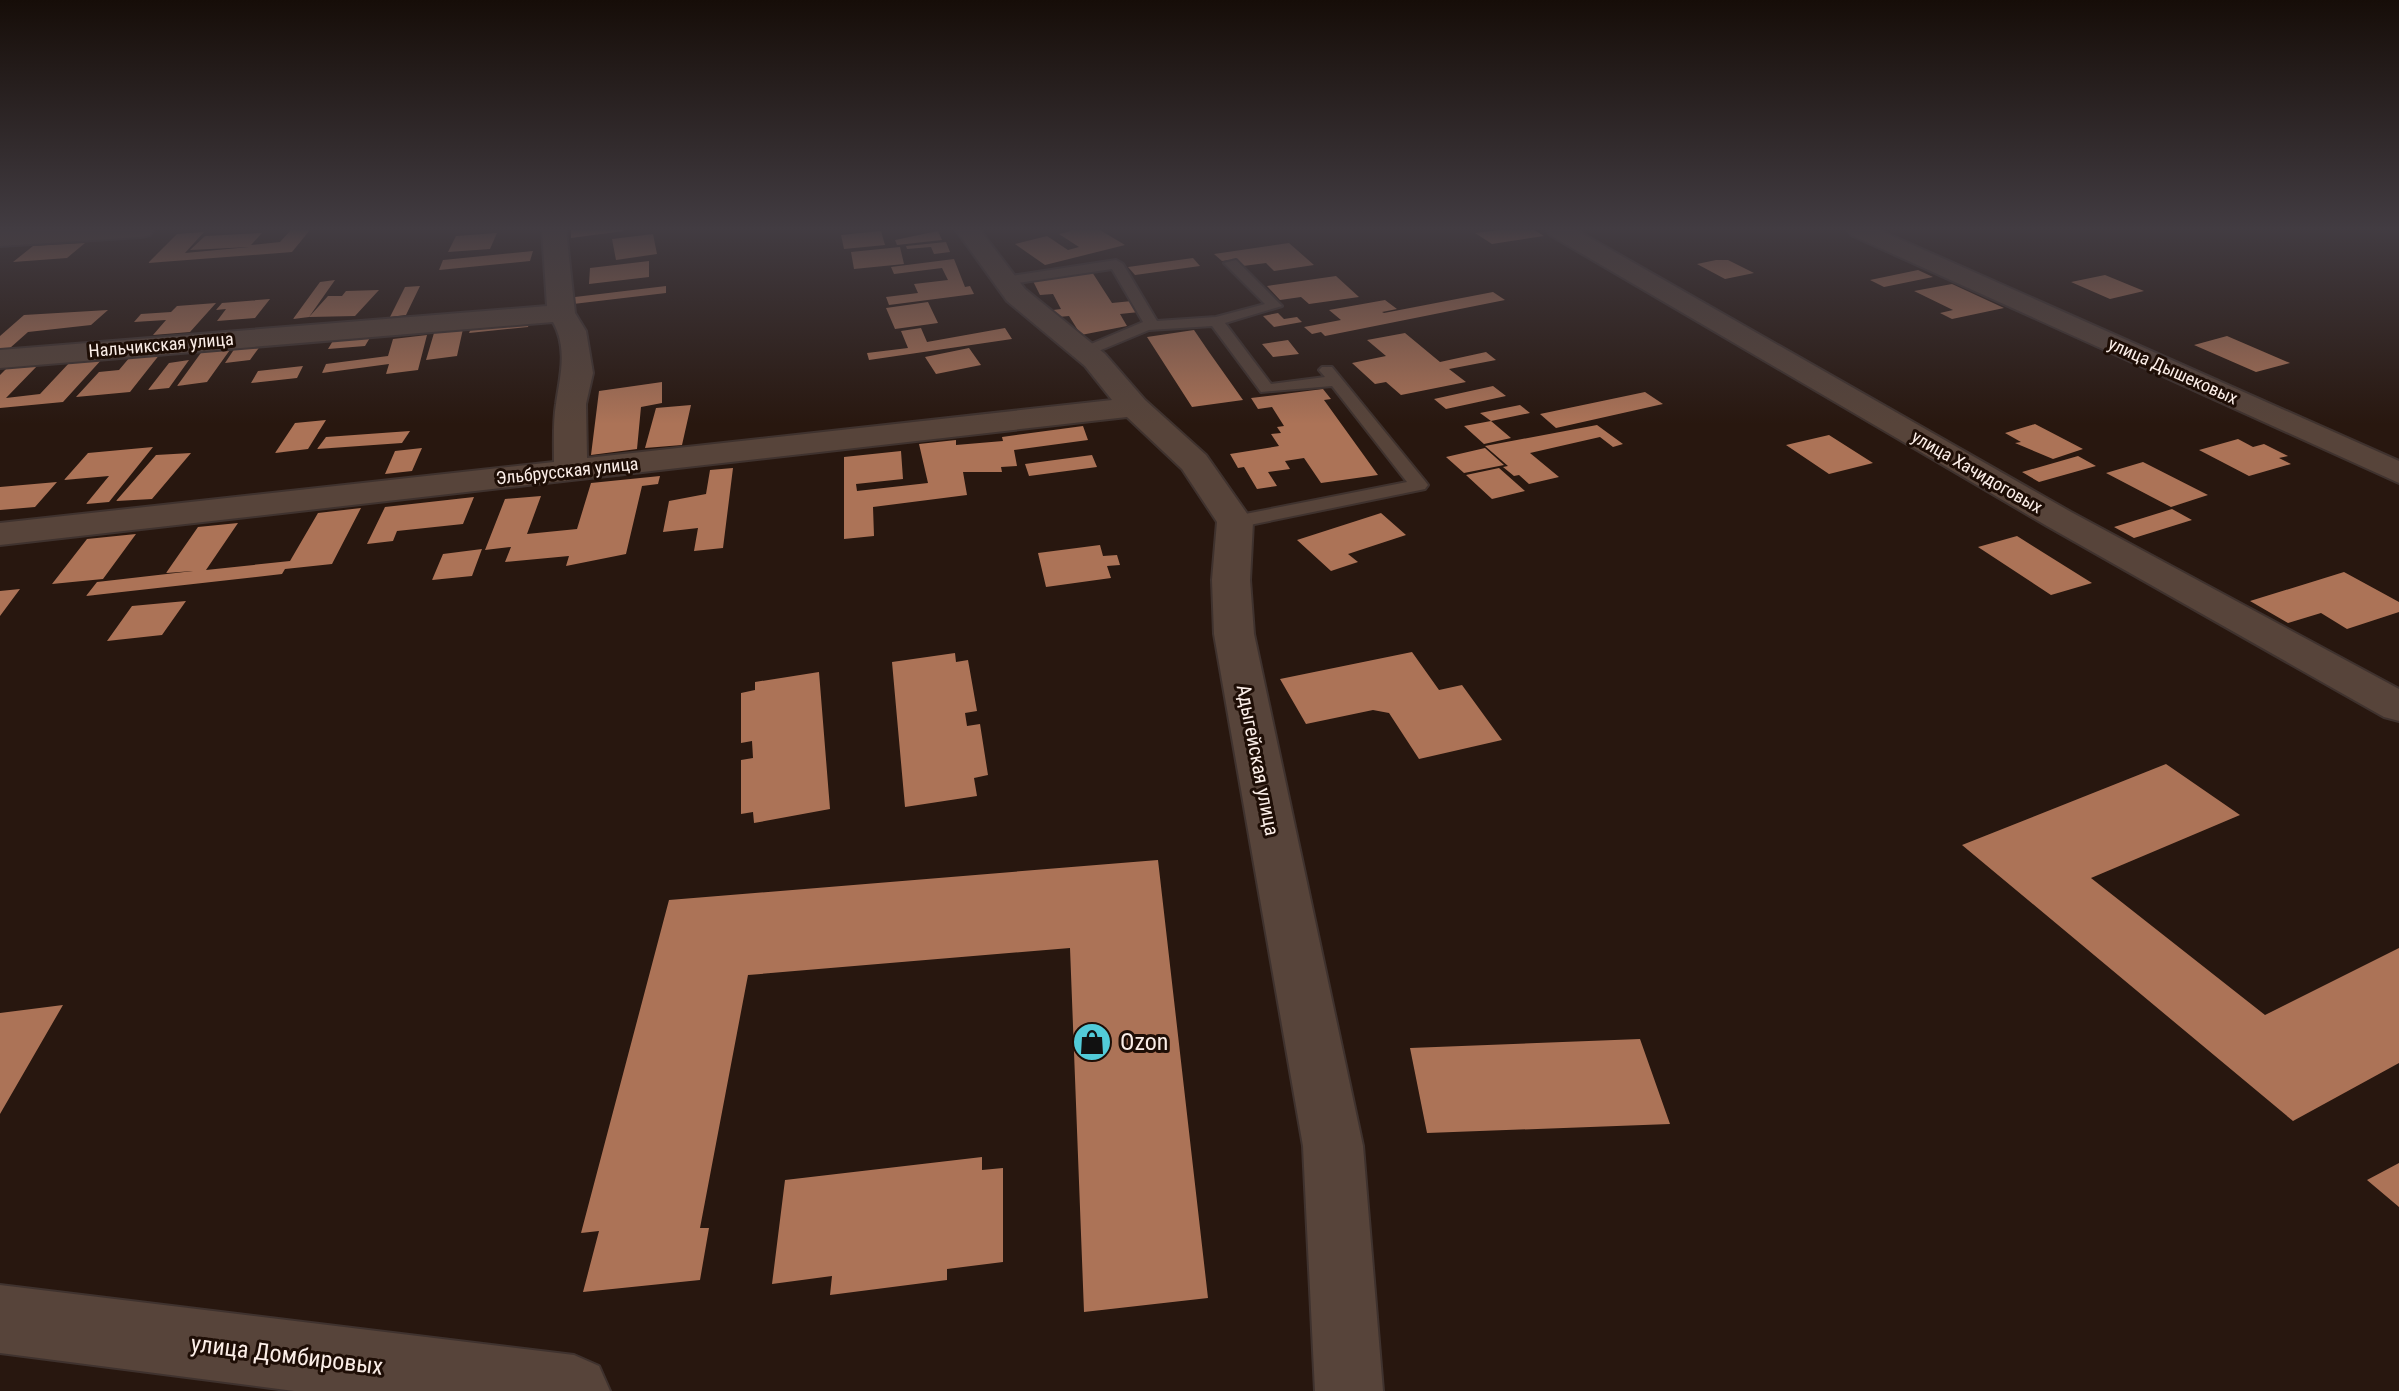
<svg xmlns="http://www.w3.org/2000/svg" width="2399" height="1391" viewBox="0 0 2399 1391" font-family="'Roboto Condensed',sans-serif">
  <style>
    .building { fill: #ac7357 }
    .lines { fill: none; stroke-linecap: round; stroke-linejoin: round }
    .service-casing { stroke: #3f322e; stroke-width: 4 }
    .minor-casing { stroke: #3f322e; stroke-width: 4 }
    .tertiary-casing { stroke: #3f322e; stroke-width: 4 }
    .service { fill: #57443a; fill-rule: evenodd }
    .minor { fill: #57443a; fill-rule: evenodd }
    .tertiary { fill: #57443a; fill-rule: evenodd }
    .labels { text-anchor: middle; stroke-width: 6; stroke-linejoin: round; paint-order: stroke }
    .far-street-label { font-size: 18px; fill: #fbeee8; stroke: #1e0e06 }
    .street-label { font-size: 20px; fill: #fbeee8; stroke: #1e0e06 }
    .near-poi-label { font-size: 24px; fill: #fbeee8; stroke: #1e0e06; text-anchor: start }
    .near-street-label { font-size: 24px; fill: #fbeee8; stroke: #1e0e06 }
  </style>
  <rect width="100%" height="100%" fill="#28170f"/>
  <path class="building" d="M291,230h19l-18,22 -144,11 29,-29 27,-2 -19,21 64,-6 -59,3 15,-14 57,-3 -11,12 29,-3z
    M571,230h52l1,1 -53,7z
    M1069,230h31l25,15 -80,20 -30,-21 32,-8 21,14 11,-3 -20,-13 12,-3z
    M1500,230h34l10,6 -52,8 -17,-11z
    M881,231l4,14 -41,4 -3,-14z
    M938,231l4,9 -45,5 -2,-5z
    M497,233l-7,16 -42,3 8,-16z
    M653,234l4,20 -41,6 -4,-21z
    M946,242l4,10 -16,2 -3,-7 -24,2 -1,-3z
    M85,243l-18,15 -54,4 20,-16z
    M1289,243l25,22 -40,6 -8,-8 -23,3 -6,-7 -15,2 -8,-7z
    M900,247l4,17 -50,5 -3,-17z
    M533,251l-3,10 -91,9 4,-10z
    M1193,258l7,8 -65,9 -7,-8z
    M954,259l11,28 5,-1 4,8 -85,11 -3,-8 32,-4 -4,-9 34,-4 -6,-12 -48,6 -3,-7z
    M1716,260h12l26,13 -29,6 -28,-15z
    M649,261v16l-60,7 1,-16z
    M1918,270l15,7 -49,10 -14,-7z
    M1092,272l20,31 20,-2 7,11 -19,2 7,12 -46,9 -12,-19 -11,1 -5,-7 8,-1 -8,-15 -13,1 -7,-14z
    M2105,275l39,16 -34,8 -39,-17z
    M1336,276l23,21 -50,7 -8,-7 -21,3 -13,-14z
    M335,280l-26,37 -16,2 27,-37z
    M1952,284l52,24 -52,11 -12,-6 13,-3 -39,-19z
    M420,286l-14,29 -16,2 15,-30z
    M666,286v7l-93,11 2,-7z
    M379,290l-24,26 -46,1 19,-21h14l4,-5z
    M1493,292l12,8 -180,36 -4,-4 -9,2 -8,-7 37,-7 -12,-10 56,-10 12,9 -15,3 2,1z
    M270,299l-15,19 -38,3 9,-12 -10,1 6,-7z
    M928,302l10,21 -43,6 -9,-21z
    M216,303l-26,29 -37,3 13,-15 -32,2 7,-8 30,-2 6,-6z
    M108,310l-17,15 -63,7 -18,16 -10,1v-13l24,-21z
    M1278,313l6,6 13,-2 5,5 -28,5 -11,-11z
    M530,320l-2,7 -59,6 3,-7z
    M921,328l6,14 78,-14 7,11 -143,21 -2,-7 41,-5 -7,-17z
    M463,329l-6,27 -31,4 8,-27z
    M1194,330l15,22 34,48 -51,7 -45,-70z
    M1405,333l35,29 46,-10 10,8 -47,9 17,13 -65,13 -15,-13 -11,2 -23,-21 34,-7 -19,-16z
    M427,335l-9,35 -32,4 3,-10 -67,9 4,-9 62,-8 5,-17z
    M371,336l-6,10 -37,3 6,-10z
    M2227,336l63,27 -34,9 -62,-27z
    M1288,340l11,14 -26,3 -11,-13z
    M261,345l-11,15 -25,3 10,-15z
    M232,347l-25,35 -30,4 26,-36z
    M969,348l12,17 -45,9 -11,-17z
    M160,354l-30,38 -54,5 23,-25 20,-2 11,-13z
    M103,358l-40,44 -63,6v-33l8,-8 31,-3 -33,34 34,-4 31,-33z
    M189,360l-20,28 -21,2 21,-27z
    M303,366l-6,12 -46,5 7,-12z
    M662,382v21l-21,4 -4,42 -46,6 8,-64z
    M1493,386l13,10 -60,13 -12,-10z
    M1323,389l8,10 -7,1 54,75 -57,8 -17,-25 -19,3 5,8 -22,3 9,14 -20,3 -13,-22 -6,1 -8,-14 49,-8 -8,-12 10,-1 -4,-6 7,-1 -12,-19 -14,2 -7,-11z
    M1645,392l18,12 -107,24 -16,-14z
    M691,405l-9,40 -37,3 11,-40z
    M1520,405l10,8 -39,8 20,17 -27,6 -20,-18 27,-5 -11,-8z
    M326,420l-18,29 -33,4 20,-30z
    M2035,424l48,25 -30,10 -38,-16 6,-1 -16,-9z
    M1597,425l26,19 -10,3 -13,-10 -70,16 29,24 -30,7 -10,-9 -5,1 -11,-9 5,-1 -23,-20z
    M1083,426l5,14 -74,10 3,16 -16,1 1,5h-39l4,23 -94,12 1,29 -30,3v-82l57,-6 2,28 -47,5 1,7 71,-8 -9,-39 37,-4v5l47,-4 -1,-4z
    M410,431l-8,12 -85,6 9,-12z
    M1829,435l44,28 -44,11 -43,-29z
    M2238,439l15,8 11,-3 24,12 -9,2 12,6 -42,12 -50,-26z
    M153,447l-44,55 -23,2 23,-28 -45,4 24,-27z
    M422,448l-10,23 -27,3 10,-23z
    M1485,448l19,17 -40,8 -18,-16z
    M191,453l-39,46 -36,2 40,-46z
    M1092,455l5,12 -68,9 -4,-12z
    M2078,456l18,10 -57,16 -17,-10z
    M2143,462l65,33 -37,12 -65,-34z
    M733,468l-10,80 -29,3 4,-23 -35,4 6,-31 37,-7 4,-24z
    M1499,468l26,23 -33,8 -26,-24z
    M660,476l-2,8 -16,2 -16,68 -60,12 3,-10 -64,6 6,-15 -26,3 20,-51 36,-3 -14,38 50,-5 14,-46z
    M57,482l-22,25 -35,3v-23z
    M474,497l-11,27 -66,7 -4,10 -26,3 18,-37z
    M361,508l-29,56 -47,5 -3,5 -196,22 11,-14 96,-11 -27,2 32,-46 40,-4 -32,47 84,-9 28,-48z
    M2172,509l20,11 -58,18 -20,-11z
    M1381,513l25,22 -58,19 10,8 -27,9 -34,-31z
    M136,534l-33,45 -51,5 35,-45z
    M2017,536l75,47 -41,12 -73,-48z
    M1100,545l3,11 14,-1 3,10 -13,1 4,12 -65,9 -8,-34z
    M482,549l-10,27 -40,4 11,-26z
    M2344,572l55,30v10l-52,17 -26,-16 -33,10 -38,-22z
    M20,589l-20,27v-25z
    M186,601l-24,34 -55,6 25,-35z
    M1412,652l27,38 23,-5 40,55 -83,19 -30,-46 -16,-3 -67,14 -26,-45z
    M955,653l1,9 12,-2 9,51 -12,2 2,13 13,-2 8,51 -14,3 3,18 -72,11 -13,-145z
    M819,672l11,137 -76,14 -1,-11 -12,2v-54l12,-2 -1,-17 -11,2v-50l14,-3v-8z
    M2166,764l74,51 -149,63 174,137 134,-67v115l-106,58 -331,-276z
    M1158,860l50,438 -124,14 -14,-364 -322,27 -48,253h9l-9,52 -117,12 16,-61 -18,2 88,-333z
    M63,1005l-63,109v-101z
    M1640,1039l30,85 -243,9 -17,-85z
    M982,1157v13l21,-2v94l-56,7v11l-117,15 2,-19 -60,8 13,-104z
    M2399,1163v44l-32,-27z"/>
  <g class="lines">
    <g class="service-casing">
      <path id="service" d="M1116,260l7,4 34,57 59,-4 49,-13 -41,-41 12,-3 46,46 -57,17 46,61 54,-7 -6,-7 3,-3h10l93,114 3,4 -3,4 -190,39 -7,-2 -2,-4 9,-6 172,-34 -75,-96 -71,6 -49,-66 -63,4 -60,25h-10v-6l64,-27 -31,-53 -108,16 -7,-4 7,-4z"/>
    </g>
    <g class="minor-casing">
      <path id="minor" d="M33,230h120l-3,5 -9,2 -141,9v-14z
        M542,230h24l9,83 11,18 7,42 -7,31 1,54 525,-58 -27,-34 -78,-65 -51,-71h24l45,59 80,65 40,46 61,55 47,67 -3,58 4,54 109,512 20,245h-68l-12,-245 -89,-512 -2,-54 5,-58 -35,-53 -55,-52 -1127,128v-22l554,-61c0,-19 -1,-40 2,-58 4,-28 12,-55 -3,-82l-553,46v-18l547,-44z
        M1547,230h29l495,282 328,177v32l-15,-4 -337,-191 -497,-291z
        M1848,230h31l520,231v22l-548,-248z"/>
    </g>
    <g class="tertiary-casing">
      <path id="tertiary" d="M0,1285l574,70 25,11 11,25h-316l-294,-38z"/>
    </g>
    <use href="#service" class="service"/>
    <use href="#minor" class="minor"/>
    <use href="#tertiary" class="tertiary"/>
  </g>
  <linearGradient id="sky" x2="0" y2="1"><stop stop-color="#160d08"/><stop offset="0.54" stop-color="#423c42"/><stop offset="1" stop-color="#423c42" stop-opacity="0"/></linearGradient>
  <rect width="2399" height="424" fill="url(#sky)"/>
  <defs>
    <g id="shop-disc" transform="scale(2)"><circle r="9.5" fill="#52cbd8" stroke="#1e0e06"/><path d="M-5-2.5h2.3a2.7 3.5 0 0 1 5.4 0H5L5.5 6h-11ZM-1.5-2.5h3a1.5 2.3 0 0 0-3 0Z" fill="#111"/></g>
  </defs>
  <g fill-rule="evenodd">
    <use href="#shop-disc" x="1092" y="1042"/>
  </g>
  <g class="labels">
    <g class="far-street-label">
      <text transform="translate(161 345) rotate(-5)" y="6">Нальчикская улица</text>
      <text transform="translate(2173 371) rotate(24)" y="6">улица Дышековых</text>
      <text transform="translate(567 471) rotate(-6)" y="6">Эльбрусская улица</text>
      <text transform="translate(1977 472) rotate(30)" y="6">улица Хачидоговых</text>
    </g>
    <g class="street-label">
      <text transform="translate(1258 760) rotate(79)" y="7">Адыгейская улица</text>
    </g>
    <g class="near-poi-label">
      <text x="1120" y="1050">Ozon</text>
    </g>
    <g class="near-street-label">
      <text transform="translate(287 1355) rotate(7)" y="8">улица Домбировых</text>
    </g>
  </g>
</svg>
